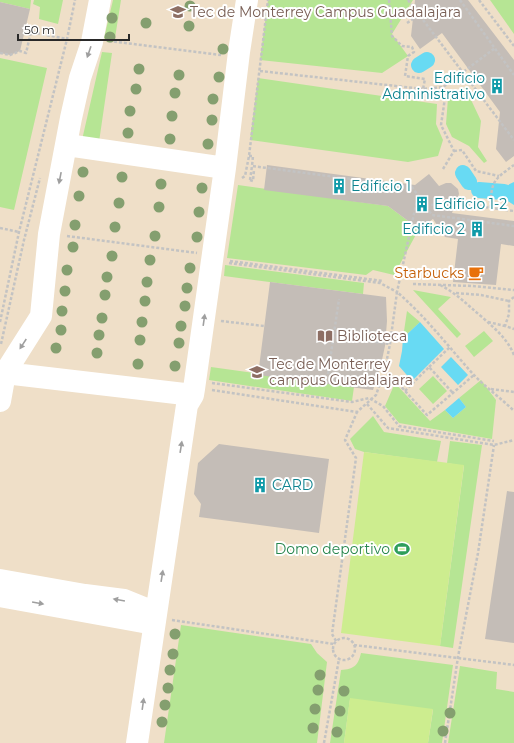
<svg xmlns="http://www.w3.org/2000/svg" width="514" height="743" viewBox="0 0 514 743" font-family="Montserrat,sans-serif">
  <style>
    .education { fill: #efdfc8 }
    .green { fill: #b6e594 }
    .pitch { fill: #cded8f }
    .water { fill: #68daf3 }
    .lines { fill: none; stroke-linecap: round; stroke-linejoin: round }
    .canal { stroke: #68daf3; stroke-width: 16 }
    .building { fill: #c4bdb7 }
    .path { stroke: #c3c3c3; stroke-width: 2.5; stroke-dasharray: 3 2; stroke-linecap: butt }
    .minor { stroke: #fff; stroke-width: 22 }
    .tree { fill: #849f6f }
    .oneway { fill: #9f9f9f }
    .labels { text-anchor: middle; stroke-width: 4; stroke-linejoin: round; paint-order: stroke }
    .education-label { font-size: 14px; fill: #785e54; stroke: #fff; text-anchor: start }
    .culture-label { font-size: 14px; fill: #0d838f; stroke: #fff; text-anchor: start }
    .food-label { font-size: 14px; fill: #c56008; stroke: #fff; text-anchor: end }
    .leisure-label { font-size: 14px; fill: #27864d; stroke: #fff; text-anchor: end }
  </style>
  <rect width="100%" height="100%" fill="#ece3da"/>
  <path class="education" d="M0,0h514v743h-514z"/>
  <path class="green" d="M0,0h31l-1,9 -30,-7z
    M34,0h29l-5,24 -19,-5 1,-12 -7,-3z
    M113,0h8l-6,38h-11z
    M268,0h145l-21,34 16,22 -26,17 -122,-13z
    M490,0h24v34z
    M102,52l10,1 -13,89 -17,-2z
    M0,58l47,10 -33,142 -14,-3z
    M258,78l179,26 -1,20 7,16 -5,16 -30,6 -158,-22z
    M465,87l16,34 -3,26 9,14 -3,2 -15,-17 -17,-9 -6,-13 2,-26z
    M238,185l150,21 31,23 -25,46 -21,-5 -7,5 -139,-17z
    M225,265l139,18 -1,11 -139,-18z
    M413,290l38,7 -13,12 23,25 -4,4z
    M407,311l13,11 -17,16z
    M484,331l9,10 -19,16 -9,-11z
    M211,367l143,20 -2,14 -143,-21z
    M433,376l14,15 -14,13 -14,-15z
    M481,380l15,20 -4,39 -93,-16 -14,-17 10,-23 35,38 15,-11 8,8 13,-11 -7,-9z
    M373,416l11,16 57,9 -4,21 -73,-10 -9,-3 -5,-10z
    M450,441l32,4 -29,203 -13,-2 24,-180 -17,-3z
    M181,625l130,19 6,9 10,9 -10,81h-153z
    M361,653l92,12 -11,78h-14l5,-33 -83,-11 -6,44h-14l11,-73c13,-1 17,-4 20,-17z
    M460,666l37,6 -1,17 18,3v51h-66z"/>
  <path class="pitch" d="M364,452l100,13 -24,181 -99,-13z
    M350,698l83,11 -5,34h-84z"/>
  <path class="water" d="M514,182v23l-8,-5c-4,-8 -1,-15 8,-18z
    M420,322l24,27 -32,32 -13,-15 3,-15 1,-13z
    M451,357l17,18 -10,10 -17,-18z
    M459,398l7,9 -13,11 -8,-8z"/>
  <g class="lines">
    <path class="canal" d="M419,65l8,-5
      M463,173l6,9
      M479,190l25,2"/>
  </g>
  <path class="building" d="M415,0h53l46,60v96l-8,6 -10,-13 4,-37 -58,-79 -22,16 -9,-13z
    M0,2l30,7 -10,42 -10,4 -10,-2z
    M267,165l148,20 14,-11 10,12 7,-3h5l7,6 1,5 -7,19 62,8v25l-13,-2 -5,41 -43,-3 5,-43 -13,-2 -12,-18 -14,10 -31,-23 -124,-16z
    M270,282l116,15 1,24 -2,25 -5,23 -7,21 -115,-15z
    M219,444l110,15 -10,74 -120,-16 2,-13 -7,-10 4,-31z
    M507,491l7,1v151l-29,-4z"/>
  <g class="lines">
    <path class="path" d="M389,0l3,36 10,10 10,1 2,5 -6,4 -3,20 20,3 -2,10
      M408,0l106,140
      M460,0l54,75
      M479,0l35,46
      M407,23l12,-8
      M109,41l112,14
      M0,53l10,2 10,-4 6,2 5,-21 36,7
      M260,71l163,18 20,-2 52,-39
      M454,151l8,-1 14,21 23,5
      M249,156h4l-1,10 160,21 20,28 82,11
      M443,169l11,-18 -13,-26 4,-27 -2,-11
      M242,178l3,-2 4,-20 19,-156
      M250,180l2,-14
      M250,180l3,1 1,-11
      M426,206l21,-4 67,9
      M490,208c2,-27 2,-27 24,-43
      M0,228l19,4
      M67,236l130,17
      M230,261l153,20
      M229,263l151,20 17,9 21,-97
      M413,284l59,2 42,4
      M440,285c19,10 26,19 42,32 13,12 25,21 32,38
      M456,293l25,2 28,6
      M514,297l-5,4v13l-4,12 9,3
      M221,321l43,5
      M0,322l19,-90 48,-193 8,-39
      M488,322l17,4
      M331,336l59,8
      M1,344l23,-104 16,-62
      M429,367l21,-20
      M385,369l42,46 47,-40
      M328,374l11,-75
      M212,383l140,19 17,-4 14,8 16,20 95,15
      M491,389l23,3
      M212,390l145,22 19,-17 9,-26 5,-25 7,-52c28,24 51,54 76,82 12,13 28,24 41,37
      M405,391l24,-24 24,26
      M367,404l21,24 106,17 20,-5
      M172,620l162,24
      M333 649a11 11 0 1 1 22 0a11 11 0 1 1-22 0Z
      M336,641l-4,-7 24,-176 -11,-18 12,-28
      M354,645l160,20
      M324,743l15,-84
      M445,743l13,-86 20,-104 16,-108"/>
    <path class="minor" d="M67,145l158,23
      M5,373l188,22
      M0,401l5,-28 36,-57 8,-82 22,-116 9,-40 12,-36 8,-42
      M0,580l85,15 39,5 32,13
      M0,596l154,28
      M137,743l50,-338 6,-10 1,-6 31,-221 14,-116 8,-52"/>
  </g>
  <g class="tree">
    <circle cx="190" cy="6" r="5.5"/>
    <circle cx="112" cy="18" r="5.5"/>
    <circle cx="146" cy="23" r="5.5"/>
    <circle cx="189" cy="26" r="5.5"/>
    <circle cx="110" cy="37" r="5.5"/>
    <circle cx="223" cy="49" r="5.5"/>
    <circle cx="139" cy="69" r="5.5"/>
    <circle cx="179" cy="75" r="5.5"/>
    <circle cx="219" cy="77" r="5.5"/>
    <circle cx="136" cy="89" r="5.5"/>
    <circle cx="175" cy="93" r="5.5"/>
    <circle cx="213" cy="99" r="5.5"/>
    <circle cx="130" cy="111" r="5.5"/>
    <circle cx="172" cy="116" r="5.5"/>
    <circle cx="212" cy="120" r="5.5"/>
    <circle cx="128" cy="133" r="5.5"/>
    <circle cx="170" cy="139" r="5.5"/>
    <circle cx="208" cy="144" r="5.5"/>
    <circle cx="83" cy="172" r="5.5"/>
    <circle cx="122" cy="177" r="5.5"/>
    <circle cx="161" cy="184" r="5.5"/>
    <circle cx="202" cy="188" r="5.5"/>
    <circle cx="79" cy="196" r="5.5"/>
    <circle cx="119" cy="203" r="5.5"/>
    <circle cx="159" cy="207" r="5.5"/>
    <circle cx="199" cy="212" r="5.5"/>
    <circle cx="75" cy="225" r="5.5"/>
    <circle cx="115" cy="227" r="5.5"/>
    <circle cx="155" cy="236" r="5.5"/>
    <circle cx="197" cy="237" r="5.5"/>
    <circle cx="73" cy="247" r="5.5"/>
    <circle cx="112" cy="256" r="5.5"/>
    <circle cx="150" cy="260" r="5.5"/>
    <circle cx="190" cy="268" r="5.5"/>
    <circle cx="67" cy="270" r="5.5"/>
    <circle cx="107" cy="277" r="5.5"/>
    <circle cx="147" cy="282" r="5.5"/>
    <circle cx="187" cy="288" r="5.5"/>
    <circle cx="65" cy="291" r="5.5"/>
    <circle cx="105" cy="295" r="5.5"/>
    <circle cx="145" cy="301" r="5.5"/>
    <circle cx="185" cy="306" r="5.5"/>
    <circle cx="62" cy="311" r="5.5"/>
    <circle cx="102" cy="318" r="5.5"/>
    <circle cx="142" cy="322" r="5.5"/>
    <circle cx="181" cy="326" r="5.5"/>
    <circle cx="61" cy="330" r="5.5"/>
    <circle cx="99" cy="335" r="5.5"/>
    <circle cx="140" cy="340" r="5.5"/>
    <circle cx="179" cy="343" r="5.5"/>
    <circle cx="56" cy="348" r="5.5"/>
    <circle cx="97" cy="353" r="5.5"/>
    <circle cx="138" cy="364" r="5.5"/>
    <circle cx="175" cy="366" r="5.5"/>
    <circle cx="175" cy="634" r="5.5"/>
    <circle cx="173" cy="654" r="5.5"/>
    <circle cx="170" cy="670" r="5.5"/>
    <circle cx="320" cy="675" r="5.5"/>
    <circle cx="168" cy="688" r="5.5"/>
    <circle cx="318" cy="690" r="5.5"/>
    <circle cx="344" cy="691" r="5.5"/>
    <circle cx="165" cy="705" r="5.5"/>
    <circle cx="315" cy="709" r="5.5"/>
    <circle cx="340" cy="711" r="5.5"/>
    <circle cx="450" cy="713" r="5.5"/>
    <circle cx="162" cy="722" r="5.5"/>
    <circle cx="313" cy="728" r="5.5"/>
    <circle cx="443" cy="731" r="5.5"/>
    <circle cx="337" cy="732" r="5.5"/>
  </g>
  <defs><path id="oneway-solid" d="M-6-.8H1V-3.2L6.5 0L1 3.2V.8H-6Z"/></defs>
  <g class="oneway">
    <use href="#oneway-solid" transform="translate(89 52) rotate(109)"/>
    <use href="#oneway-solid" transform="translate(60 178) rotate(101)"/>
    <use href="#oneway-solid" transform="translate(204 320) rotate(-82)"/>
    <use href="#oneway-solid" transform="translate(23 344) rotate(123)"/>
    <use href="#oneway-solid" transform="translate(181 447) rotate(-81)"/>
    <use href="#oneway-solid" transform="translate(162 576) rotate(-81)"/>
    <use href="#oneway-solid" transform="translate(119 600) rotate(-170)"/>
    <use href="#oneway-solid" transform="translate(38 603) rotate(10)"/>
    <use href="#oneway-solid" transform="translate(143 704) rotate(-82)"/>
  </g>
  <defs>
    <g id="university-bare" transform="scale(1.2)"><path d="M0-5L7-2L0 1L-7-2ZM-4 1L0 2.5L4 1V4Q0 6-4 4Z" fill="#8d6e63" stroke="#fff" stroke-width="2.5" paint-order="stroke"/></g>
    <g id="building-bare" transform="scale(1.2)"><path d="M-4-6H4V6H1V3H-1V6H-4ZM-2.5-4.3h1.7v1.8h-1.7ZM.8-4.3h1.7v1.8H.8ZM-2.5-1h1.7V.8h-1.7ZM.8-1h1.7V.8H.8Z" fill="#0f9aa8" stroke="#fff" stroke-width="2.5" paint-order="stroke"/></g>
    <g id="cafe-bare" transform="scale(1.2)"><path d="M-5.5-4.5H6V0H3Q3 3.5 0 3.5H-2.5Q-5.5 3.5-5.5 0ZM3-3.2v2h1.7v-2ZM-6 4.5H4V6H-6Z" fill="#e8710a" stroke="#fff" stroke-width="2.5" paint-order="stroke"/></g>
    <g id="library-bare" transform="scale(1.2)"><path d="M-6-4Q-3-5.5-.7-3.5V5Q-3 3-6 4ZM6-4Q3-5.5 .7-3.5V5Q3 3 6 4Z" fill="#8d6e63" stroke="#fff" stroke-width="2.5" paint-order="stroke"/></g>
    <g id="stadium-bare" transform="scale(1.2)"><path d="M0-5a6.5 5 0 1 0 0 10a6.5 5 0 1 0 0-10ZM-3.5-1.8h7v3.6h-7Z" fill="#2e9e5b" stroke="#fff" stroke-width="2.5" paint-order="stroke"/></g>
  </defs>
  <g fill-rule="evenodd">
    <use href="#university-bare" x="178" y="12"/>
    <use href="#building-bare" x="497" y="86"/>
    <use href="#building-bare" x="339" y="186"/>
    <use href="#building-bare" x="422" y="204"/>
    <use href="#building-bare" x="477" y="229"/>
    <use href="#cafe-bare" x="476" y="273"/>
    <use href="#library-bare" x="325" y="336"/>
    <use href="#university-bare" x="257" y="372"/>
    <use href="#building-bare" x="260" y="485"/>
    <use href="#stadium-bare" x="402" y="549"/>
  </g>
  <g class="labels">
    <g class="education-label">
      <text x="190" y="17">Tec de Monterrey Campus Guadalajara</text>
      <text x="337" y="341">Biblioteca</text>
      <text x="269" y="369">Tec de Monterrey<tspan x="269" dy="16">campus Guadalajara</tspan></text>
    </g>
    <g class="culture-label">
      <text x="485" y="83" text-anchor="end">Edificio<tspan x="485" dy="16">Administrativo</tspan></text>
      <text x="351" y="191">Edificio 1</text>
      <text x="434" y="209">Edificio 1-2</text>
      <text x="465" y="234" text-anchor="end">Edificio 2</text>
      <text x="272" y="490">CARD</text>
    </g>
    <g class="food-label">
      <text x="464" y="278">Starbucks</text>
    </g>
    <g class="leisure-label">
      <text x="390" y="554">Domo deportivo</text>
    </g>
  </g>
  <path d="M18 34v6h111v-6" fill="none" stroke="#292929" stroke-width="2"/>
  <text x="24" y="34" font-size="12" fill="#292929" stroke="#ffffff" stroke-width="3" paint-order="stroke">50 m</text>
</svg>
